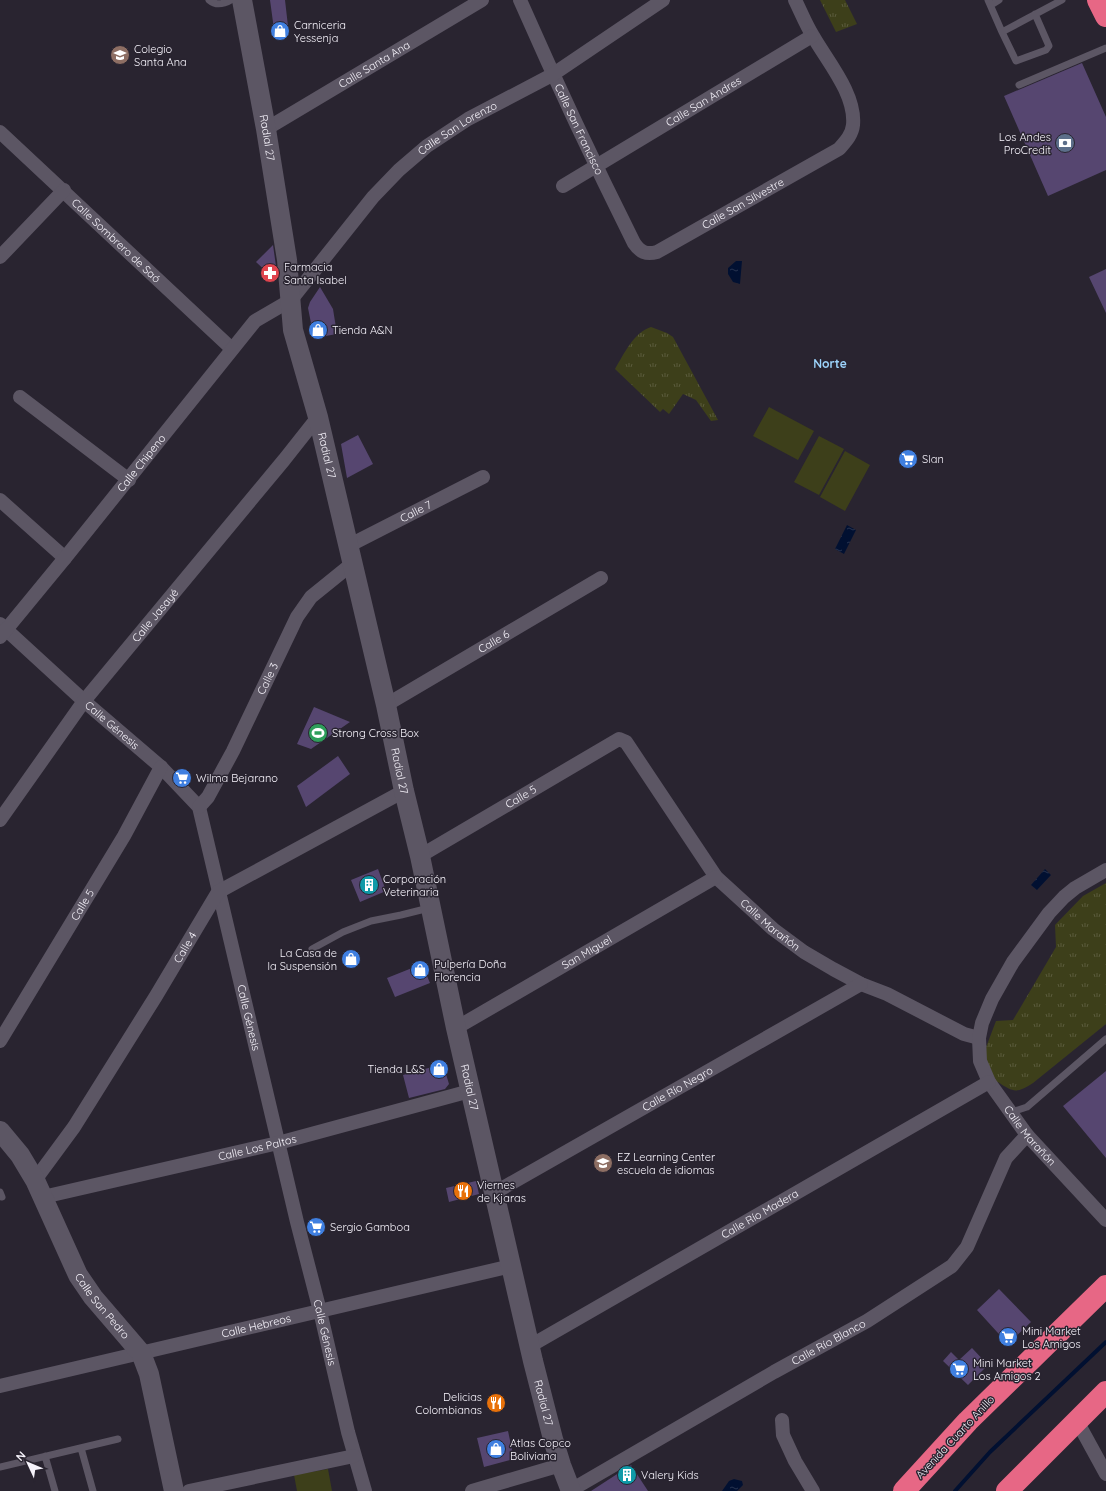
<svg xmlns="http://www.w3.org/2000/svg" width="1106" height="1491" viewBox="0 0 1106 1491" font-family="Quicksand,sans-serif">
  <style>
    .grass { fill: url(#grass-tufts) }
    .garden { fill: #3d3f1a }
    .water { fill: url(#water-ripples) }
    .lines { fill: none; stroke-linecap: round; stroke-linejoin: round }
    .stream { stroke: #011031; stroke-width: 4 }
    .building { fill: #564670 }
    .lane { stroke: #5c5664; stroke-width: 7 }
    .street { stroke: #5c5664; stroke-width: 14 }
    .secondary { stroke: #5c5664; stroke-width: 20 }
    .highway { stroke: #e76785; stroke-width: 22 }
    .labels { text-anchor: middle; stroke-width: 3; stroke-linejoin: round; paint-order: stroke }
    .poi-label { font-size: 11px; fill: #f6f3fb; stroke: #292430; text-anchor: start }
    .street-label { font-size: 11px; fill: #f6f3fb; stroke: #292430 }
    .neighbourhood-label { font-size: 12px; font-weight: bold; fill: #9cd3fb; stroke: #292430 }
  </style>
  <defs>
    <pattern id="grass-tufts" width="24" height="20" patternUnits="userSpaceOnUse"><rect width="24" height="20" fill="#3d3f1a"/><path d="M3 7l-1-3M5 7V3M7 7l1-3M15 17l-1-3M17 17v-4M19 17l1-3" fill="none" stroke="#5a5b3c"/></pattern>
    <pattern id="water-ripples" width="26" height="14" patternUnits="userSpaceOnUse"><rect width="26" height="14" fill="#011031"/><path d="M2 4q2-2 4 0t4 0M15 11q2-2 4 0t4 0" fill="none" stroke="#273350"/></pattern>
  </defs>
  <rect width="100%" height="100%" fill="#292430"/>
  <path class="grass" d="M820,0h25l12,24 -21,8z
    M651,327l16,6 6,4 45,83 -7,1 -15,-21 -13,-6 -14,20 -6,-5 -3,3 -45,-43c9,-15 19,-37 36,-42z
    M1106,883v141l-73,59c-16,10 -19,10 -35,-1l-3,2 -9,-14 -1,-20 11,-29 17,-1 43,-73 -1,-22 28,-29z"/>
  <path class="garden" d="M769,407l45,24 -16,29 -45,-24z
    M819,436l25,13 -25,46 -25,-13z
    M845,451l25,14 -25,46 -25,-14z
    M328,1469l4,22h-35l-3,-16z"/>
  <path class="water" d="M736,261h6l-2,23 -7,-2 -5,-8v-6z
    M847,525l9,5 -12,24 -9,-5z
    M1045,869l6,6 -14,15 -6,-5z
    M734,1479l8,2 1,4 -6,6h-15l7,-10z"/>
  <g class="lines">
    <path class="stream" d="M955,1491l35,-39 116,-110"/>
  </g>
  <path class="building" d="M270,0h15l4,35 -14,2z
    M1082,63l24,54v53l-58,26 -44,-100z
    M273,245l4,28 -5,4 -16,-15z
    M1106,269v44l-17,-36z
    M320,287l13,22 4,25 -23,4 -6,-30 2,-6z
    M358,435l15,29 -26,14 -6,-34z
    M314,707l36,15 -39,27 -14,-5z
    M338,756l12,18 -44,33 -9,-21z
    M378,869l8,22 -26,11 -9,-22z
    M422,964l8,19 -35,14 -8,-19z
    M443,1064l6,20 -4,5 -36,9 -6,-23z
    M1106,1071v87l-43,-52z
    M476,1181l3,13 -30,8 -3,-14z
    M999,1289l32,33 -23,22 -31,-34z
    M972,1348l16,17 -20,20 -25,-24 8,-9 8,8z
    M508,1431l6,28 -30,8 -7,-29z
    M631,1465l17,26h-57z"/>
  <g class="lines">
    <path class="lane" d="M209,0c7,6 15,4 22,0
      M988,0l14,32
      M991,5l8,-5
      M1035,14l14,32 -3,4 -30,11 -14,-29 60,-32
      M1019,85l87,-37
      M312,949l31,-17 28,-11 30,-6 28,-7
      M1012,1112l15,-5 79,-68
      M0,1192l2,5
      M81,1448l12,43
      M45,1456l10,35
      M0,1467l118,-28"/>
    <g class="street">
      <path id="s1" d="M520,0c36,82 74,163 114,243 6,9 12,12 23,9l182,-103c6,-7 13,-14 14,-24 3,-31 -26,-64 -40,-89 -7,-11 -12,-24 -18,-36"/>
      <path id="s2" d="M266,129l216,-129"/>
      <path id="s3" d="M0,132l232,217"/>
      <path id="s4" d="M563,186l249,-150"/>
      <path d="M0,257l64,-67"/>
      <path d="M20,397l109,83"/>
      <path d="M0,500l65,58"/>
      <path id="s5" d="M348,546l135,-69"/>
      <path id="s6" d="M0,624l84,77 77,66 38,40 98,415 23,89 28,121 17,59"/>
      <path id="s7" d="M0,637l65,-79 190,-237 36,-21 82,-103 26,-27 28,-24 41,-27 84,-44 111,-75"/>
      <path id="s8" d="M386,705l215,-127"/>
      <path id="s9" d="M199,807l9,-10 25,-46 64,-134 14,-20 42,-34"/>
      <path id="s10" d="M0,820l84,-119 200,-241 34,-43"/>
      <path id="s11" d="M420,856l199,-117 7,3 90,135 57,52 31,23 29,17 28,15 26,10 77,40 15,4"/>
      <path id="s12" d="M1106,870l-31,18 -11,9 -15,16 -36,49 -21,37 -10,24 -3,15 1,23 9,21 38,53 79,85"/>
      <path id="s13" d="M456,1028l260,-151"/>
      <path id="s14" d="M0,1041l124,-205 37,-69"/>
      <path id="s15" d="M35,1180l39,-53 82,-131 62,-104 186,-101"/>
      <path id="s16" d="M494,1193l367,-209"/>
      <path id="s17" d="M43,1197l235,-54 192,-52"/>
      <path id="s18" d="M530,1346l459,-264"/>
      <path id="s19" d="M0,1386l511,-120"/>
      <path d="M782,1420l1,15 12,26 18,30"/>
      <path d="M1077,1421l29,53"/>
      <path id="s20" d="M571,1490l203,-118 93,-51 85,-55 15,-19 39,-89 21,-23"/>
      <path d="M189,1491l165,-35"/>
      <path d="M472,1491l89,-26"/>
    </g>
    <g class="secondary">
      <path id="s21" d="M242,0l24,129 21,131 6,70 25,87 68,288 18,86 16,65 36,172 77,333 20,78 8,26 10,26"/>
      <path id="s22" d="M0,1131l20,24 15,25 43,95 15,22 48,56 8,21 25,117"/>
    </g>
    <path class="highway" d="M1098,0l8,16
      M904,1491l64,-70 138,-135
      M1007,1491l99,-99"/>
  </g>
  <defs>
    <g id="shop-disc" transform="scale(1)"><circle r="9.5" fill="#3f7fe0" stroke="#292430"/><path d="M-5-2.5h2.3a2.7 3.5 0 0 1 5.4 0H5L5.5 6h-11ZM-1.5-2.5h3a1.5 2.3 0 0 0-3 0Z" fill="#fff"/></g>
    <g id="school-disc" transform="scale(1)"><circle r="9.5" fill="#8d6e63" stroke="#292430"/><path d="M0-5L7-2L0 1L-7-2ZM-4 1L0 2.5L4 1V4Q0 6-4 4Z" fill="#fff"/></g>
    <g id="bank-disc" transform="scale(1)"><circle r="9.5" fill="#5c6f8a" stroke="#292430"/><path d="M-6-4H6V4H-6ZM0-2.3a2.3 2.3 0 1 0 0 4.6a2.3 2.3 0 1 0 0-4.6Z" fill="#fff"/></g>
    <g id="pharmacy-disc" transform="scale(1)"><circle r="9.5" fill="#e0444e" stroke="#292430"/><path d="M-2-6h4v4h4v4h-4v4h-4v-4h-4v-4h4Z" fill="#fff"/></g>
    <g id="supermarket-disc" transform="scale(1)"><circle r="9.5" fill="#3f7fe0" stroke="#292430"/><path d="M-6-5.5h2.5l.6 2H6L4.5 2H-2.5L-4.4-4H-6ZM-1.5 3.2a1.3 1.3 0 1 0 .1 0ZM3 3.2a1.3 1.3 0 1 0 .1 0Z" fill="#fff"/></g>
    <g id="stadium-disc" transform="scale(1)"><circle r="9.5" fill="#2e9e5b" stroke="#292430"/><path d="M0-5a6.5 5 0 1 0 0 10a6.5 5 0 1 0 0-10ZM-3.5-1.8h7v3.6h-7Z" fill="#fff"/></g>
    <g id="building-disc" transform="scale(1)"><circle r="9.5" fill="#0f9aa8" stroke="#292430"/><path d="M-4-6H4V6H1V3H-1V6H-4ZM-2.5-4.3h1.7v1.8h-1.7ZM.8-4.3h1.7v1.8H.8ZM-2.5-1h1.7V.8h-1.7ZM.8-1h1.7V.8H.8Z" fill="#fff"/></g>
    <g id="restaurant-disc" transform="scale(1)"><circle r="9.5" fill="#e8710a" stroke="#292430"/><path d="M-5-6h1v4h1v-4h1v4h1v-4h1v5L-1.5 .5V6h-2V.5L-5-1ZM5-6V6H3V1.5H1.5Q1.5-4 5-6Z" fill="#fff"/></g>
  </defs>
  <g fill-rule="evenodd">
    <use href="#shop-disc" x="280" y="31"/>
    <use href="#school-disc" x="120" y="55"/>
    <use href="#bank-disc" x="1065" y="143"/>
    <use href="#pharmacy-disc" x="270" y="273"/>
    <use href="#shop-disc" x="318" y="330"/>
    <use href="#supermarket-disc" x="908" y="459"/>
    <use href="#stadium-disc" x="318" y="733"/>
    <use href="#supermarket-disc" x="182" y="778"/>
    <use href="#building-disc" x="369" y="885"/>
    <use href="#shop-disc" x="351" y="959"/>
    <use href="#shop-disc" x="420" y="970"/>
    <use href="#shop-disc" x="439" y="1069"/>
    <use href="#school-disc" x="603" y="1163"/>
    <use href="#restaurant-disc" x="463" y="1191"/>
    <use href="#supermarket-disc" x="316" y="1227"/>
    <use href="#supermarket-disc" x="1008" y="1337"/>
    <use href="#supermarket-disc" x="959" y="1369"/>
    <use href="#restaurant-disc" x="496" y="1403"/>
    <use href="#shop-disc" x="496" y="1449"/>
    <use href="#building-disc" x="627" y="1475"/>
  </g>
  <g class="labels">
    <g class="poi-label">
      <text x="294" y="29">Carniceria<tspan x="294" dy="13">Yessenja</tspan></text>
      <text x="134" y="53">Colegio<tspan x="134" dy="13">Santa Ana</tspan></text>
      <text x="1051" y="141" text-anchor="end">Los Andes<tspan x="1051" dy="13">ProCredit</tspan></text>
      <text x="284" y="271">Farmacia<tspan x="284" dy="13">Santa Isabel</tspan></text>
      <text x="332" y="334">Tienda A&amp;N</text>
      <text x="922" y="463">Slan</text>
      <text x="332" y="737">Strong Cross Box</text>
      <text x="196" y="782">Wilma Bejarano</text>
      <text x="383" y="883">Corporación<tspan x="383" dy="13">Veterinaria</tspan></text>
      <text x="337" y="957" text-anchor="end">La Casa de<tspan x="337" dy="13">la Suspensión</tspan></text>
      <text x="434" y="968">Pulpería Doña<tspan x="434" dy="13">Florencia</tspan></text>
      <text x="425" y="1073" text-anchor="end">Tienda L&amp;S</text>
      <text x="617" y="1161">EZ Learning Center<tspan x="617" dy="13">escuela de idiomas</tspan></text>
      <text x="477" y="1189">Viernes<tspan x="477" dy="13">de Kjaras</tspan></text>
      <text x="330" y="1231">Sergio Gamboa</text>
      <text x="1022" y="1335">Mini Market<tspan x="1022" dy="13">Los Amigos</tspan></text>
      <text x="973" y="1367">Mini Market<tspan x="973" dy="13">Los Amigos 2</tspan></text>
      <text x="482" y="1401" text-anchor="end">Delicias<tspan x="482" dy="13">Colombianas</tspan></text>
      <text x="510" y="1447">Atlas Copco<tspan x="510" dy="13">Boliviana</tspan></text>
      <text x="641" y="1479">Valery Kids</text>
    </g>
    <g class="street-label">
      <text dy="4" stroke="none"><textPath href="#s2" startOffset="126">Calle Santa Ana</textPath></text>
      <text dy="4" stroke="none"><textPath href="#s4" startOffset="164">Calle San Andres</textPath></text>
      <text dy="4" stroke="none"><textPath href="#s7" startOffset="689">Calle San Lorenzo</textPath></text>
      <text dy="4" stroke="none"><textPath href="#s1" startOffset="142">Calle San Francisco</textPath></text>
      <text dy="4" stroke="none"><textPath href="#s21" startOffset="140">Radial 27</textPath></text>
      <text dy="4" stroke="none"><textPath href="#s1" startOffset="394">Calle San Silvestre</textPath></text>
      <text dy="4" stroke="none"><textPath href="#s3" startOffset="159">Calle Sombrero de Saó</textPath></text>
      <text dy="4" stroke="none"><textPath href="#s21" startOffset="464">Radial 27</textPath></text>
      <text dy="4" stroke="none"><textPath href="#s7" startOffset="224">Calle Chipeno</textPath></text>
      <text dy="4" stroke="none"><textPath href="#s5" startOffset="76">Calle 7</textPath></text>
      <text dy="4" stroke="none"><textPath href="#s10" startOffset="257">Calle Jasayé</textPath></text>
      <text dy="4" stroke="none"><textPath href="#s8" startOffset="125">Calle 6</textPath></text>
      <text dy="4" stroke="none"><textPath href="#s9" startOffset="146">Calle 3</textPath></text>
      <text dy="4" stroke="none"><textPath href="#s6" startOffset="151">Calle Génesis</textPath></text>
      <text dy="4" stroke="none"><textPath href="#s21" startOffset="788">Radial 27</textPath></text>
      <text dy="4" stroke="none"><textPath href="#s11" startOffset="117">Calle 5</textPath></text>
      <text dy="4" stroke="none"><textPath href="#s14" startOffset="159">Calle 5</textPath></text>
      <text dy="4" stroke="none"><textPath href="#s11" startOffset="473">Calle Marañón</textPath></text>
      <text dy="4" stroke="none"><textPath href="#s15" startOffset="277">Calle 4</textPath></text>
      <text dy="4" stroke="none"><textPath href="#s13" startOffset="151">San Miguel</textPath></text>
      <text dy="4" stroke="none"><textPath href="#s6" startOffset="487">Calle Génesis</textPath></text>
      <text dy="4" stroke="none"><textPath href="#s21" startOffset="1112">Radial 27</textPath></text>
      <text dy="4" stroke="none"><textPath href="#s16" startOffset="211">Calle Río Negro</textPath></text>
      <text dy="4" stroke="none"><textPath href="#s12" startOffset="330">Calle Marañón</textPath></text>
      <text dy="4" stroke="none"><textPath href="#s17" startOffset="220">Calle Los Paltos</textPath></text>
      <text dy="4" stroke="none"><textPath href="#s18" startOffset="265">Calle Río Madera</textPath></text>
      <text dy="4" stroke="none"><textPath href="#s22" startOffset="204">Calle San Pedro</textPath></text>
      <text dy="4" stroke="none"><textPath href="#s19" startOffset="263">Calle Hebreos</textPath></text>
      <text dy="4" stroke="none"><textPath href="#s6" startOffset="811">Calle Génesis</textPath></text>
      <text dy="4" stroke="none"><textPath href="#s20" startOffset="297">Calle Río Blanco</textPath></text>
      <text dy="4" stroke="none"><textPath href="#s21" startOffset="1436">Radial 27</textPath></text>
      <text transform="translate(955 1437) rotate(-47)" y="4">Avenida Cuarto Anillo</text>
    </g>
    <g class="neighbourhood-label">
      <text x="830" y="368">Norte</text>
    </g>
  </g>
  <g transform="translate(28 1463) rotate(314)" stroke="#292430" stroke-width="3" paint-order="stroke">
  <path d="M0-3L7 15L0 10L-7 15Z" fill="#f6f3fb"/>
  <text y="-6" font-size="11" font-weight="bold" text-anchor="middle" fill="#f6f3fb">N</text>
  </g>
</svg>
